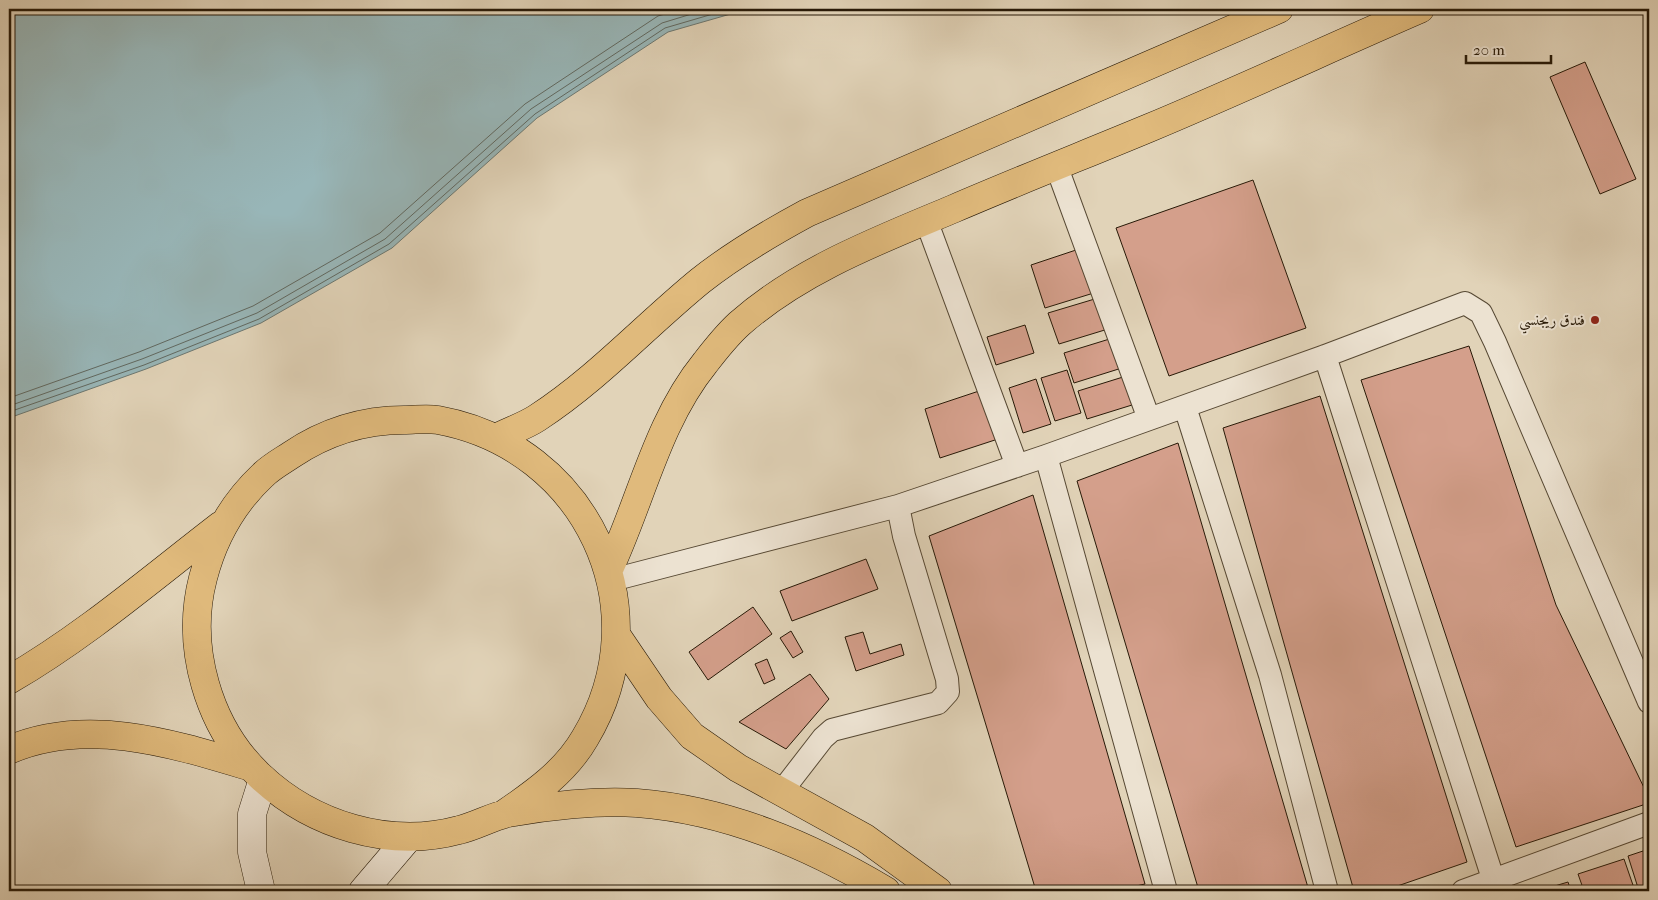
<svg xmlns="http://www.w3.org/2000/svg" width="1658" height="900" viewBox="0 0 1658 900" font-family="'IM FELL French Canon',Amiri,serif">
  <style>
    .water { fill: #98b6b8; stroke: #6b7771 }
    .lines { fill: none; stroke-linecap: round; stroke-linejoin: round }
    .shore { stroke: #606860; stroke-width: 1 }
    .building { fill: #d49f8b; stroke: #271907 }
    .street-casing { stroke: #564833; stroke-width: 24 }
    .secondary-casing { stroke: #271907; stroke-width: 29 }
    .primary-casing { stroke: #271907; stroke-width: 29 }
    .street { stroke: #ece2d1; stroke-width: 22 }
    .secondary { stroke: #ece2d1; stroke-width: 28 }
    .primary { stroke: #e0ba7c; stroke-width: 28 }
    .poi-dot { fill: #8f2418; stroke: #ece2d1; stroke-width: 2 }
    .labels { text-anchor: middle; stroke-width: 4; stroke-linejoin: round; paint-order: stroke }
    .poi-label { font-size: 15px; fill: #271907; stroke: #ece2d1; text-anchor: end }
  </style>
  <rect width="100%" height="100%" fill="#e1d3b8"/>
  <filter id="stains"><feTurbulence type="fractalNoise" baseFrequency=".004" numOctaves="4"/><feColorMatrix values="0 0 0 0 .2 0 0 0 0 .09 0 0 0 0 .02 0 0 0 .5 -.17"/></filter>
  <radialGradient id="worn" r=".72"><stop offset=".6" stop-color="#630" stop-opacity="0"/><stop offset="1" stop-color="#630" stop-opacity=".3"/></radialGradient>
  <path class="water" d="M9,9h739l-80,23 -131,86 -145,130 -131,75 -115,46 -137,49z"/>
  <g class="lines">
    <path class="shore" d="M9,398l130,-46 114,-46 127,-73 145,-129 133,-88 24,-7
      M9,406l133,-47 115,-46 128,-74 146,-130 131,-86 46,-14
      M9,412l135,-47 115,-46 130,-75 146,-130 130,-86 65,-19"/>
  </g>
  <path class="building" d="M1585,62l51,117 -36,15 -50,-117z
    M1253,180l53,148 -137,48 -53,-148z
    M1082,248l15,44 -52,16 -14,-43z
    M1098,298l10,31 -49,15 -11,-31z
    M1025,325l9,28 -38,12 -9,-28z
    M1116,337l9,30 -51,16 -10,-30z
    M1469,346l87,259 93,193v5l-133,44 -155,-467z
    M1067,370l14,43 -26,8 -14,-43z
    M1123,377l9,28 -45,14 -9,-28z
    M1036,379l15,45 -28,9 -14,-45z
    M985,389l16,49 -61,20 -15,-49z
    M1320,396l147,466 -84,29h-29l-131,-463z
    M1178,443l131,448h-110l-122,-410z
    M1033,495l112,389 -31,7h-78l-107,-355z
    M866,559l12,30 -86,32 -12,-30z
    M753,607l19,27 -64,46 -19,-28z
    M791,631l12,21 -10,6 -13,-20z
    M863,632l7,22 31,-10 3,11 -48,16 -11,-34z
    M767,659l8,20 -11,5 -9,-20z
    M810,674l19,25 -43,50 -47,-27z
    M1649,849v42h-10l-11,-35z
    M1624,859l11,32h-51l-6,-17z
    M1568,882l3,9h-33z"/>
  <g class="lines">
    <g class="street-casing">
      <path id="street" d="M1056,165l93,254
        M926,220l91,246
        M1325,356l172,535
        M1185,407l85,268 57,216
        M1046,456l120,435
        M612,580l286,-74
        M782,791l41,-53 9,-8 106,-27 10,-11 -1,-13 -43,-143 -6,-30 148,-50 279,-100 140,-53 16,10 14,29 154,360
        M1463,891l186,-68"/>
    </g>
    <g class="secondary-casing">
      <path id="secondary" d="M261,891l-9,-39v-38l11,-35
        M363,891l46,-54"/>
    </g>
    <g class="primary-casing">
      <path id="primary" d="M496,438c13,-7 29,-12 41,-20 60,-39 108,-92 163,-137 34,-27 70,-48 107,-68l472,-204
        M609,569c32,-68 48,-147 96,-206 10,-13 22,-28 34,-39 61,-54 140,-84 214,-115 65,-28 131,-54 196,-81 91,-38 181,-80 271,-119
        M617,636l42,62 33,38 46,32 127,70 73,53
        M9,680c76,-44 143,-102 212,-155
        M9,750c78,-34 165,-6 242,17
        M504,814c31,-21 62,-43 81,-76 78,-130 1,-291 -147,-318 -11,-2 -23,0 -34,0 -41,0 -79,12 -113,35 -9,6 -20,12 -28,20 -30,28 -50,64 -60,103 -18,69 5,149 57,198 52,49 129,73 199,54 17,-4 32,-13 49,-17 38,-7 91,-13 129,-10 90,7 172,42 249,88"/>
    </g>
    <use href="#street" class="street"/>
    <use href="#secondary" class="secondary"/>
    <use href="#primary" class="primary"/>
  </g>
  <circle class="poi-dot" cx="1595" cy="320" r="5"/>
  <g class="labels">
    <g class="poi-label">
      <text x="1585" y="325">فندق ريجنسي</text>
    </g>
  </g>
  <rect width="1658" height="900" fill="none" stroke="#e1d3b8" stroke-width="30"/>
  <rect x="10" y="10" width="1638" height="880" fill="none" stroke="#271907" stroke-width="2.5"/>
  <rect x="15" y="15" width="1628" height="870" fill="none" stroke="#271907"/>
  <path d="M1466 55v8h85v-8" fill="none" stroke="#271907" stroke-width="2.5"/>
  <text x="1473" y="55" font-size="15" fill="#271907" stroke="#ece2d1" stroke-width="4" paint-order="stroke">20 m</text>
  <rect width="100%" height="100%" filter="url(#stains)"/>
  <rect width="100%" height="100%" fill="url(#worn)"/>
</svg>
